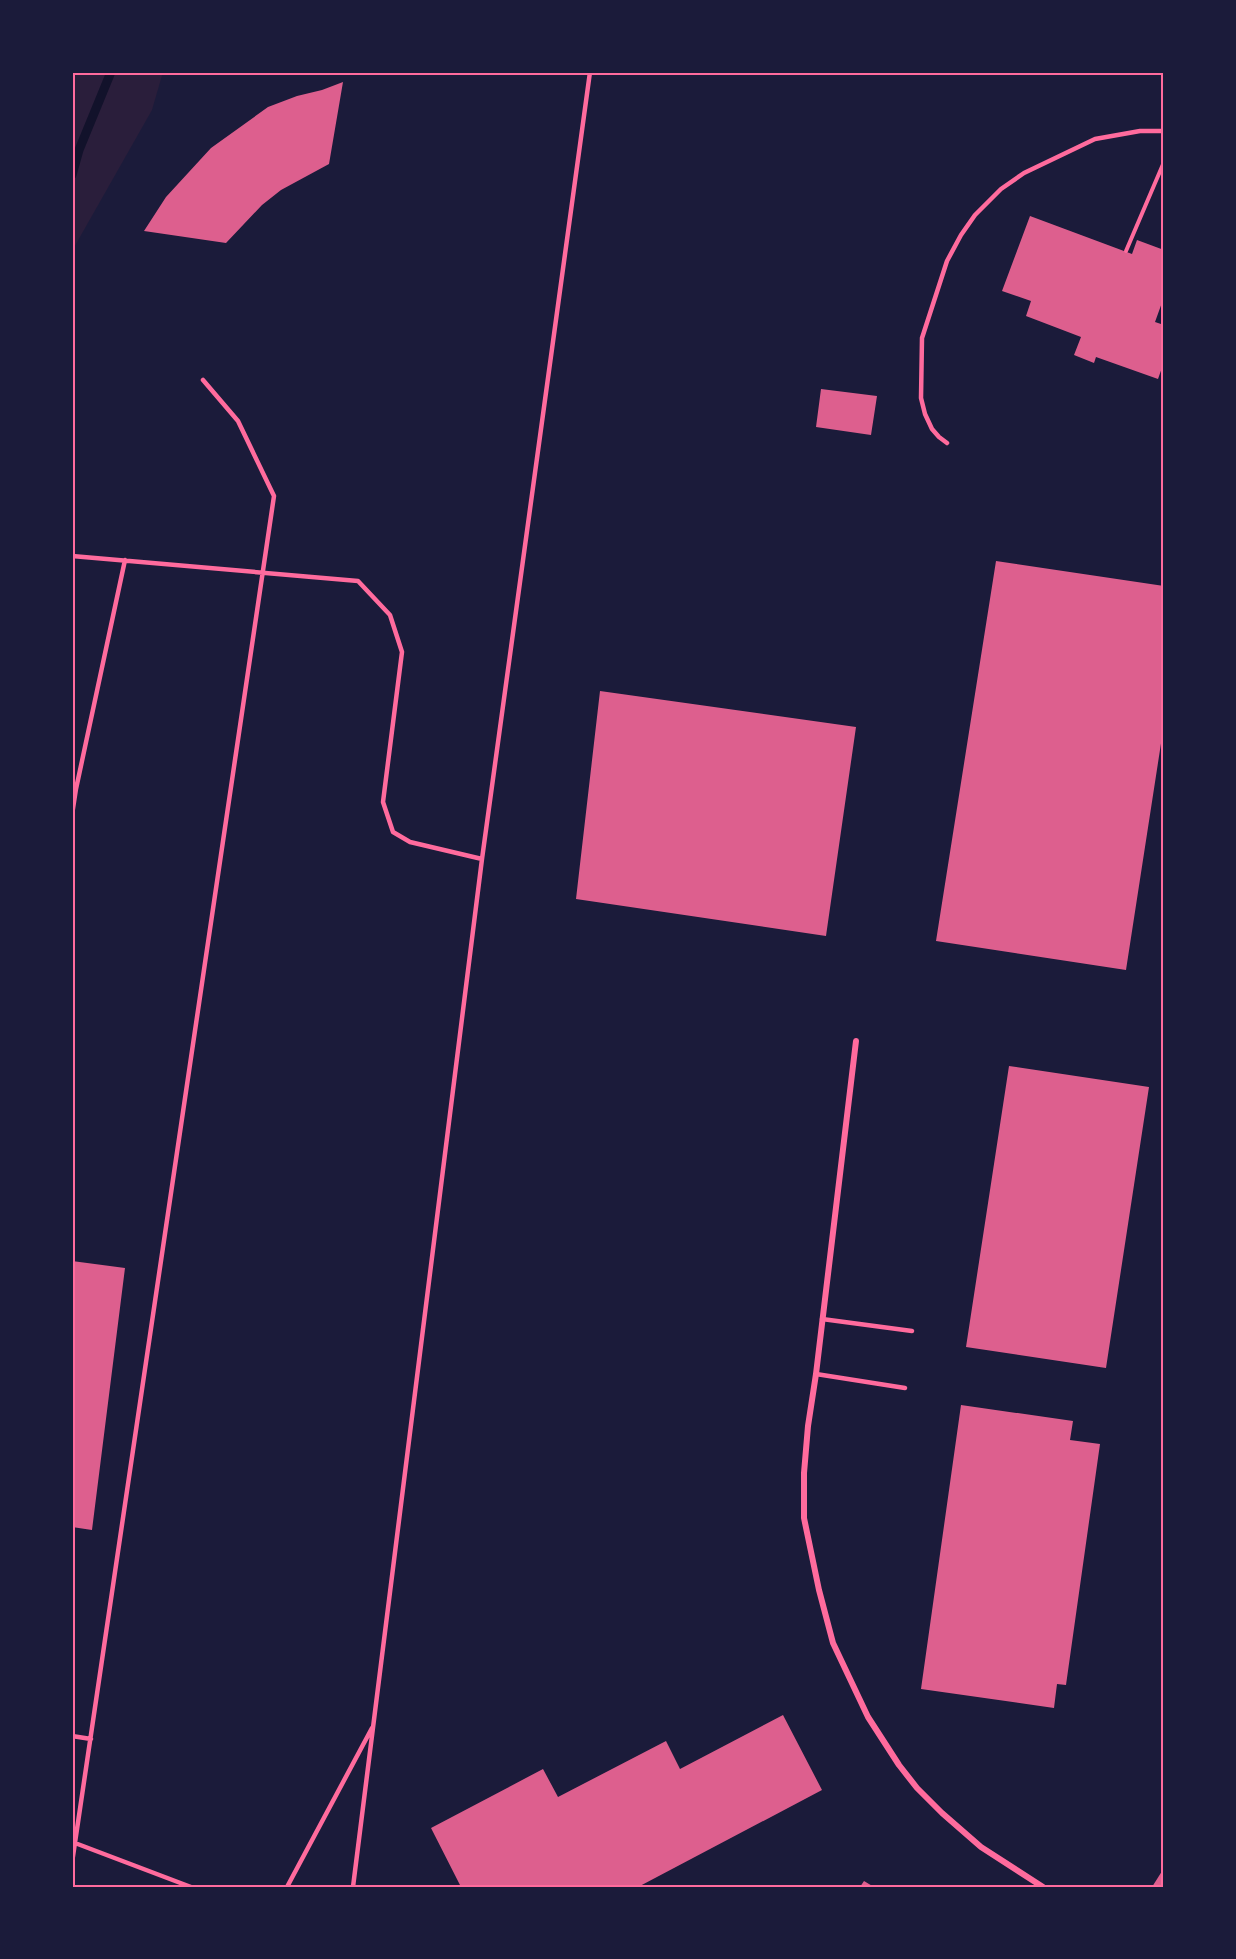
<svg xmlns="http://www.w3.org/2000/svg" width="1236" height="1959" viewBox="0 0 1236 1959" font-family="Lato,sans-serif">
  <style>
    .green { fill: #2a1e3b }
    .lines { fill: none; stroke-linecap: round; stroke-linejoin: round }
    .stream { stroke: #12122b; stroke-width: 9 }
    .building { fill: #dd5f8e }
    .path { stroke: #ff6b9d; stroke-width: 4 }
    .service { stroke: #ff6b9d; stroke-width: 4.5 }
    .minor { stroke: #ff6b9d; stroke-width: 6 }
    .neatline { fill: none; stroke: #ff6b9d; stroke-width: 2 }
  </style>
  <rect width="100%" height="100%" fill="#1b1b3a"/>
  <path class="green" d="M72,72h91l-11,38 -80,141z"/>
  <g class="lines">
    <path class="stream" d="M72,175l7,-25 32,-78"/>
  </g>
  <path class="building" d="M343,82l-14,82 -48,26 -19,15 -36,38 -82,-12 22,-34 45,-49 57,-41 29,-11 25,-6z
    M1030,216l102,38 5,-14 27,10v47l-9,25 9,3v37l-6,17 -62,-22 -2,6 -20,-8 7,-18 -55,-21 5,-15 -29,-10z
    M821,389l56,7 -6,39 -55,-8z
    M996,561l168,25v138l-38,246 -190,-29z
    M600,691l256,36 -30,209 -250,-37z
    M1009,1066l140,21 -43,281 -140,-21z
    M72,1261l53,7 -33,262 -20,-3z
    M961,1405l112,16 -3,19 30,4 -34,241 -9,-1 -3,24 -133,-19z
    M783,1715l39,75 -184,97h-177l-30,-59 112,-59 15,28 108,-56 14,28z
    M1164,1868v19h-12z
    M864,1881l10,6h-14z"/>
  <g class="lines">
    <path class="path" d="M1126,251l38,-89"/>
    <path class="service" d="M947,443l-8,-6 -7,-8 -7,-15 -4,-16 1,-60 25,-77 14,-26 14,-20 26,-26 23,-16 71,-34 45,-8h24
      M72,556l286,25 32,34 12,37 -19,150 10,30 17,10 72,17
      M72,815l4,-26 49,-229
      M822,1319l90,12
      M816,1374l89,14
      M72,1736l19,3
      M75,1843l116,44
      M72,1863l202,-1367 -36,-75 -35,-41
      M287,1887l85,-159
      M353,1887l129,-1028 108,-787"/>
    <path class="minor" d="M856,1041l-40,333 -8,52 -4,47v45l15,72 14,53 35,74 31,48 18,23 25,25 39,34 62,40"/>
  </g>
  <rect width="1236" height="1959" fill="none" stroke="#1b1b3a" stroke-width="147"/>
  <rect x="74" y="74" width="1088" height="1812" class="neatline"/>
</svg>
